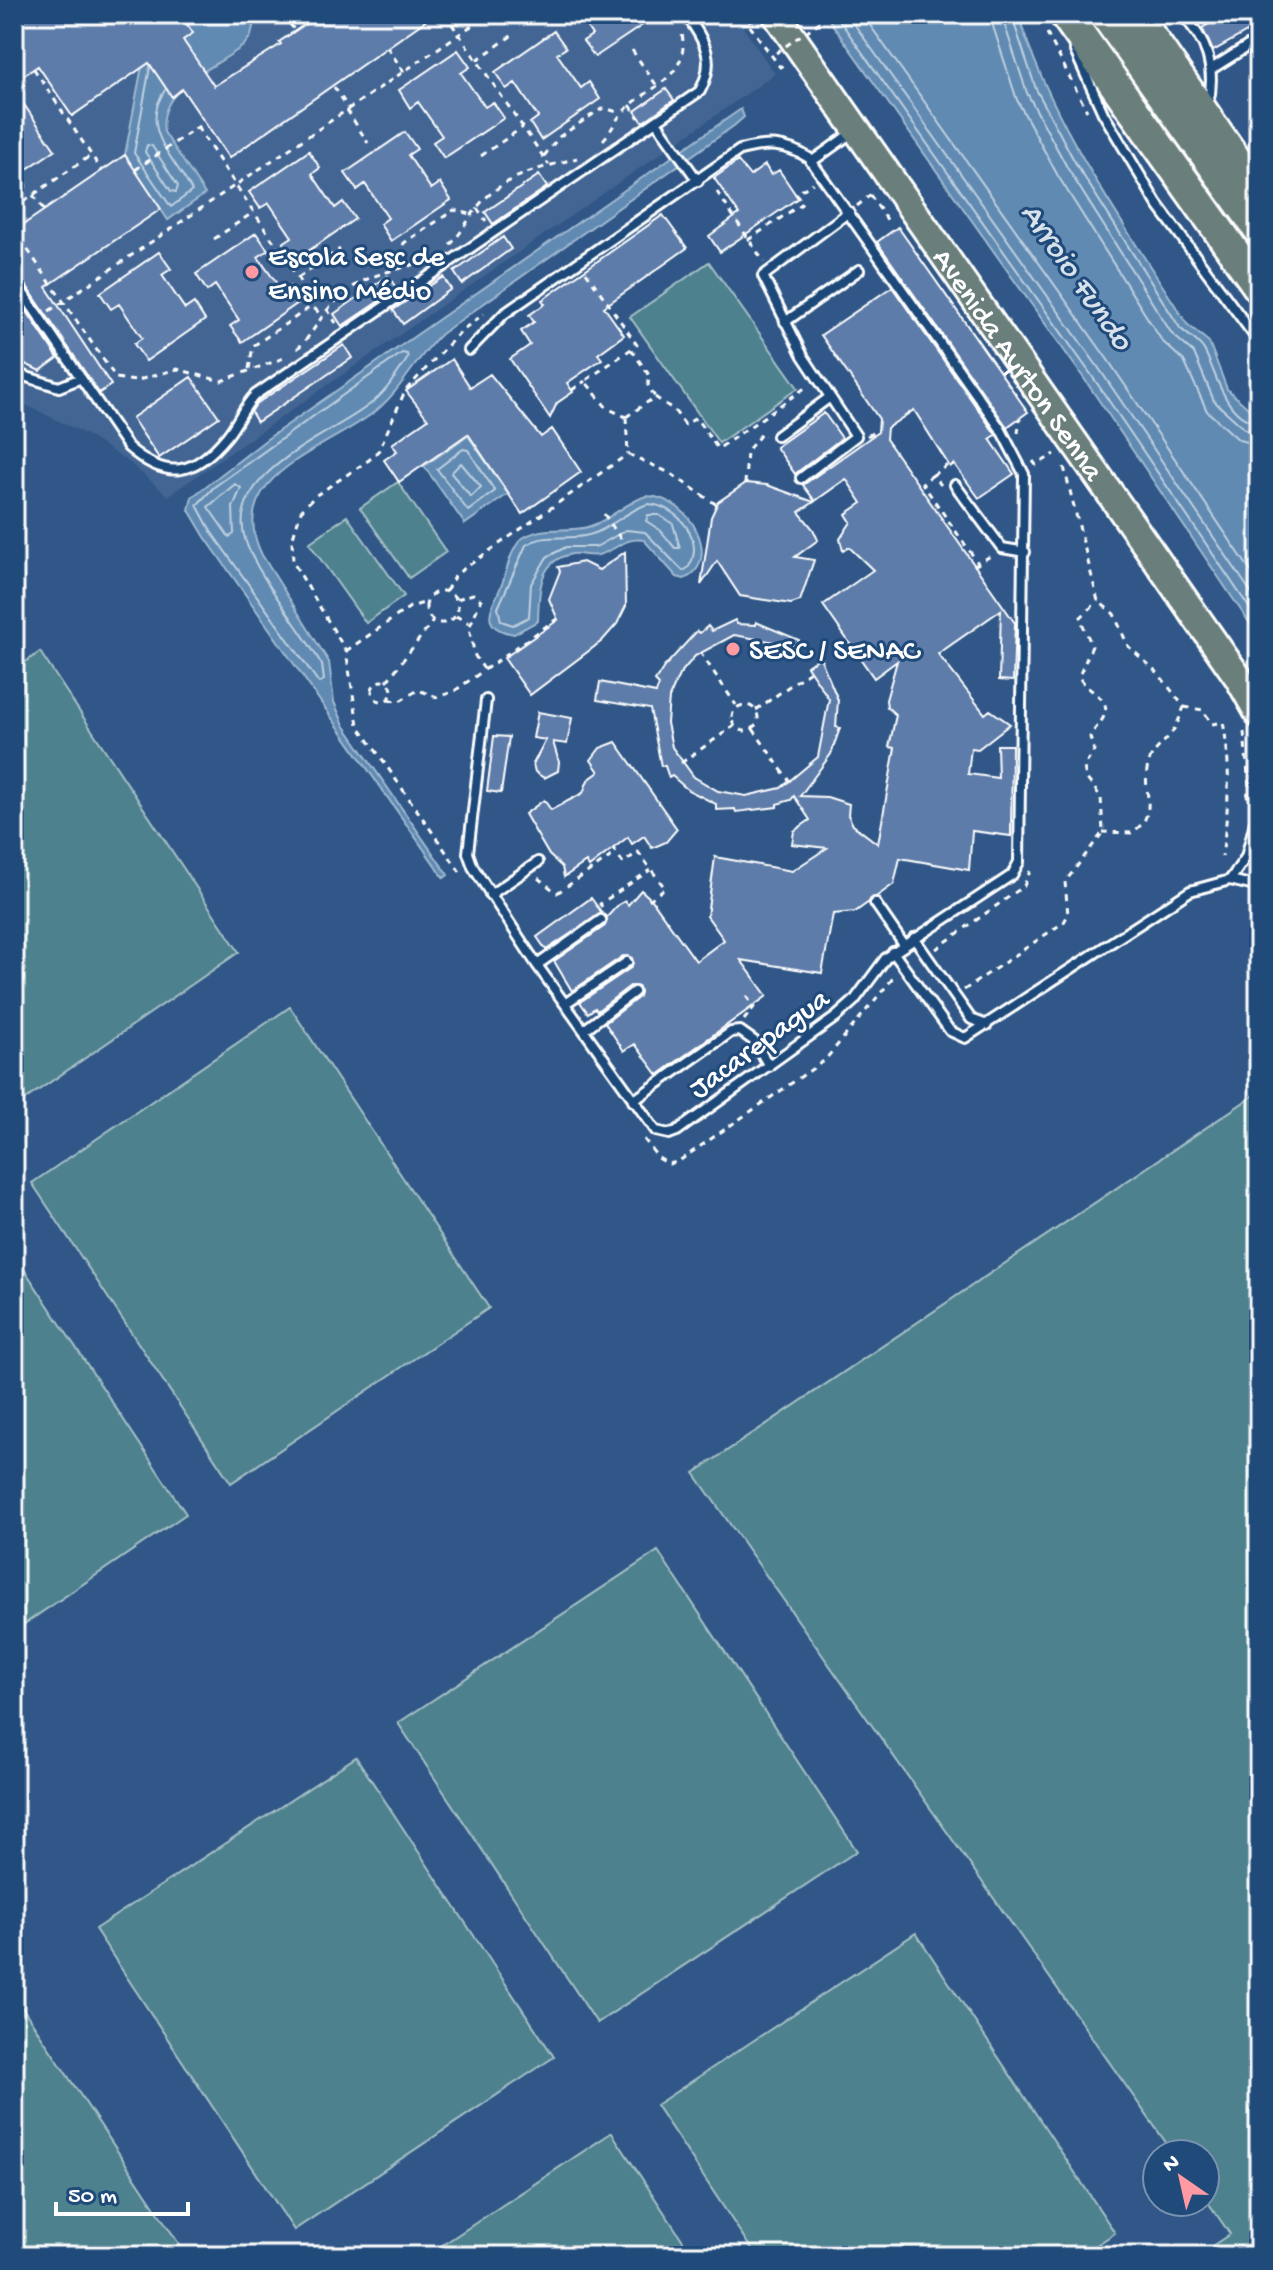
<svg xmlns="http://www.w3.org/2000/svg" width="1273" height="2270" viewBox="0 0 1273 2270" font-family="'Gochi Hand',sans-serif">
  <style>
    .built { fill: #426593 }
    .green { fill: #4d818e; stroke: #a6c0c6; stroke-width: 2 }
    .water { fill: #608ab2; stroke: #a0b9d1; stroke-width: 2 }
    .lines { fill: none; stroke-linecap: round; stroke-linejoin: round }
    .shore { stroke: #bfd0e0; stroke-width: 2 }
    .building { fill: #5d7ba9; stroke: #fff; stroke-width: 2 }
    .service-casing { stroke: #fff; stroke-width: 14 }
    .trunk-casing { stroke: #fff; stroke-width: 32 }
    .motorway-casing { stroke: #fff; stroke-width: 36 }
    .path { stroke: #fff; stroke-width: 3; stroke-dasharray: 6 6; stroke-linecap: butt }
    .service { stroke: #1f4a7a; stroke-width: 8 }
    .trunk { stroke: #6b7f7c; stroke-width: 26 }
    .motorway { stroke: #6b7f7c; stroke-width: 30 }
    .path-bridge { stroke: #fff; stroke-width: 3; stroke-dasharray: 6 6; stroke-linecap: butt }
    .poi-dot { fill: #ff9aa2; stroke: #1f4a7a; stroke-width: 3 }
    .labels { text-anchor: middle; stroke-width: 6; stroke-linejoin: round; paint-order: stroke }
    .poi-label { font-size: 30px; fill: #fff; stroke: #1f4a7a; text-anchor: start }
    .street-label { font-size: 30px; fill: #fff; stroke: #1f4a7a }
    .water-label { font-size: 32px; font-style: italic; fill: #d7e2ec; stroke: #1f4a7a }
  </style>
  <rect width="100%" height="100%" fill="#305787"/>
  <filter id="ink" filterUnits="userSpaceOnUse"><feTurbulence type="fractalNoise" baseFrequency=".0125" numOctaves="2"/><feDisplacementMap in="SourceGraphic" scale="16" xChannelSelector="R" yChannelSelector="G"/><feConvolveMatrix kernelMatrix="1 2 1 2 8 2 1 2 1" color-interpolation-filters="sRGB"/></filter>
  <g filter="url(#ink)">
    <path class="built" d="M14,14h720l41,60 -607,422 -38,-33 -45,-29 -71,-35z"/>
    <path class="green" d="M709,262l89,126 -79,55 -89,-126z
      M398,482l48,70 -37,26 -49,-70z
      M347,516l57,80 -38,27 -57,-80z
      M40,652l199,300 -225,155v-437z
      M290,1007l199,301 -258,175 -199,-300z
      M1259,1092v1164h-62l33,-22 -25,-36v-44h-31l-480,-681z
      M14,1254l172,260 -172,117z
      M658,1551l199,300 -260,172 -199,-300z
      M356,1757l198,300 -260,173 -199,-301z
      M916,1933l199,300 -35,23h-324l-100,-151z
      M16,1998l171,258h-173z
      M612,2133l81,123h-267l185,-123z"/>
    <path class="water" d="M152,14l103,2 -4,20 -8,10c-29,23 -86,41 -79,86l41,62 -37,26 -43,-65z
      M825,14h193c35,113 106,210 169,310l22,18 18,47 32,29v219l-176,-260z
      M741,109l3,8 -9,8 -294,209c-24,23 -39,55 -64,76 -49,40 -155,65 -115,145l67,107 5,40 10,23 104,150 -4,3 -239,-341 -16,-27 3,-13 75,-58z
      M468,436l40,58 -43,30 -41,-58z
      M646,496c48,1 76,68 38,83l-7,-2 -33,-37c-21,-3 -27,10 -46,15 -8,2 -18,-2 -26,-1 -35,6 -33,41 -34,67l-24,13c-41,-7 -18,-31 -11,-53 5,-15 7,-28 17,-41 21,-15 40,-8 63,-12 23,-4 41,-25 63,-32z"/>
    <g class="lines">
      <path class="shore" d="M835,14l255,359 169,249
        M847,14l251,353 161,237
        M862,14l246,346 151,223
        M989,14l28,86 41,76 104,165 22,20 23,50 32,29 20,5
        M1001,14l26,79 41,76 104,165 22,19 20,48 32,29 13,3
        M1011,14l25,75 40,75 104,164c7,7 19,13 24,22 13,23 20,69 55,73
        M150,67l-16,86 37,54 21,-16c-17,-33 -54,-62 -27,-101
        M147,145l5,1 26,40 -2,6 -5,-1 -26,-39z
        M402,353l5,1 1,4c-12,17 -22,35 -39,47 -41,32 -144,68 -124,134 10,34 57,91 77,126l2,15 -5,3 -107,-150 -15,-28 17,-18z
        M463,449l5,1 27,41 -27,20 -31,-42z
        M461,463l20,24 -10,10 -20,-24z
        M235,484l6,4 -8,19 1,27 -5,3 -21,-30z
        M648,504c29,1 59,37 40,64l-5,3 -38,-39 -19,-2 -30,17h-30l-19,10 -16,27 -2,33 -16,8 -12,-4 -3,-13 28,-63c19,-12 37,-5 58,-9 24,-4 41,-25 64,-32z
        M648,515h11l14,9 7,24h-5l-15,-18 -14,-9z"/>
    </g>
    <path class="building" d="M14,14h166l13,19 -10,7 31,46 67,-42 -2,-2 41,-28h115l-206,144 -47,-69 -10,8 -23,-34 -77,53 -34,-50 -24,16z
      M578,14h81l-64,43 -12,-16 9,-6z
      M1226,14h33v11l-46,26 -11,-23z
      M554,31l12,17 -9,6 24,34 8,-6 11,17 -59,41 -11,-17 8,-6 -23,-34 -9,6 -11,-17z
      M458,50l12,17 -9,6 24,34 8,-5 11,16 -60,40 -11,-16 9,-6 -24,-34 -8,6 -11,-18z
      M666,89l8,11 -31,22 -8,-11z
      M14,90l41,60 -41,28z
      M405,132l12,17 -9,6 23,34 9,-6 11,17 -60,41 -11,-17 8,-6 -23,-34 -8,6 -12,-17z
      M309,151l11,17 -8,6 23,34 8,-6 12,17 -60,41 -12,-17 9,-6 -23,-34 -9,5 -11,-16z
      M125,155l36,54 -115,78 65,98 -12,8 -79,-117 -6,-3v-42z
      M738,161l12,15 15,-11 6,10 8,-5 19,28 -78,54 -11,-16 30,-22 -25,-36z
      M539,175l8,12 -54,37 -8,-12z
      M663,215l24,33 -83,59 20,28 -26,19 4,5 -35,24 6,9 -16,11 -7,15 -40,-59 20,-14 -9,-14 13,-9 -5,-7 16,-11 -3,-4z
      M898,227l130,185 -21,15 -130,-185z
      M256,233l12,17 -10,7 24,34 8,-5 11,15 -59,41 -12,-16 9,-6 -24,-35 -8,6 -11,-17z
      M503,237l8,12 -49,35 -8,-12z
      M159,252l12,17 -9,6 23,34 9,-6 11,17 -59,41 -12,-17 8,-6 -23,-34 -8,5 -11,-16z
      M388,276l9,13 -55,37 -8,-12z
      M443,277l8,12 -48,35 -10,-14z
      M892,287l102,145 2,3 -6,4 24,35 -35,24 -25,-34 -4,3 -36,-57 -27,18 -1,11 129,184 -2,58 -14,-1 2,-70 -63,44 47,60 5,-4 20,14 -32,25 -7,-1 -3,26 30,4 -1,-33h15l-1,91 -39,-5 -3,39 -69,-12 -6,26 -39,28 -22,2 -11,59 -81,-13 26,36 -109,79 -23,-31 -11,7 -19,-28 34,-26v-10l-9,-1 -33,25 -2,-3 -7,5 -8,-11 52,-35v-9l-9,-2 -51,35 -18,-30 51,-35 2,-9 11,-12 7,-4 3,4 13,-15 11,10 44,61 28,-21 -17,-24 8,-59 77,14 35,-23 -35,-4 2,-13 16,-11 -16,-24 -3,4 -14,4v3l-41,5 -1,-3 -19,1v-6l-28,-14 -16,-14 -3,2 -4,-12h-4l-11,-57 -53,-9 3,-18 56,11 3,-8 -4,-4 9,-14 33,-36 3,2 8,-7 4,5 23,-11 2,4 19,1v-3l43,18 -1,6 -64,-11 -39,21 -16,19 -10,23 -2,25 5,24 22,30 24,14 28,5 35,-8 37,-31 11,-58 -22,-33 13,-9 18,43 -2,27 4,1 -9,26 -31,42 27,1 22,7 -1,11 5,10 25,19 17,-96 -6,-1 7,-32 -9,-8 -1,-7 11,-39 -23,17 -51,-73 50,-35 -24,-23 -6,4 -3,-12 11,-17 -5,-8 16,-11 -16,-24 -31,22 -12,-16 75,-53 1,-13 -58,-84z
      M14,292l44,66 -18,13 -19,-9 -7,-9z
      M344,345l8,13 -95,64 -6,-10 5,-8z
      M452,359l18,28 20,-13 51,63 11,-8 29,43 -59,42 -54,-80 -69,48 -15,-22 13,-9 -5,-7 36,-25 -22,-28z
      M191,377l28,40 -60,41 -27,-40z
      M824,413l18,25 -47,36 -19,-27z
      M746,483l21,2 47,17 -15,10 14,17 5,11 -23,17 19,3 -14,41 -9,3 -51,-8 -23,-35 -16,24 10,-68 7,-15z
      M625,552l1,54 -9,18 -15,17 -72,54 -26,-37 54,-38 -9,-21 11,-28 -2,-4 25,-5 16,8z
      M538,712l34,6 -5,26 -14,-2 6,20 -1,9 -14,7 -9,-6 -2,-8 13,-24 -13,-2z
      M494,736l15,1 -8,56 -14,-2z
      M616,742l61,87 -11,13 -14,6 -8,-12 -12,8 -4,-7 -39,30 -3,-5 -22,15 -2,-10 -13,-12 -24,-41 19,-14 7,10 32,-17 5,-13 11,-8 -8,-12 9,-12z
      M591,898l11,15 -56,37 -9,-13z"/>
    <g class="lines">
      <g class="service-casing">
        <path id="service" d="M1181,14c27,26 35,55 27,91
          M1075,51l28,62 54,91 102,138
          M1213,68l46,-29
          M657,123l41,58
          M811,162l42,-30
          M14,190l6,-4
          M14,280l114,167c39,34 66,29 99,-11 11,-13 16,-29 28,-41l445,-304c17,-32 4,-50 -14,-77
          M785,322l74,-52
          M469,350l35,-36 236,-164c27,-7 45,-7 69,8l191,270 24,46 -5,388 -7,13 -126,83 -32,43 -18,16 -159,114 -8,3 -13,-3 -119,-166 -64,-98 -5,-14 18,-153
          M14,373l45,14 20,-8
          M777,436l53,-39
          M801,478l55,-42 -53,-80 -40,-80 86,-64
          M955,485l47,63 23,4
          M1230,880l16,-23 13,-50
          M490,895l48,-33
          M875,903l29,42
          M914,938l57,81 16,6
          M893,952l57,79 15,7 225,-147 40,-11 29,7
          M537,965l64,-45
          M566,1003l61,-41
          M584,1030l50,-38
          M633,1101l98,-69 9,-1 14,10 15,25"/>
      </g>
      <g class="trunk-casing">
        <g id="trunk">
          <path id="s1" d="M776,14l462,663 21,37"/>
          <path d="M1137,14l122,176"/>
        </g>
      </g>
      <g class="motorway-casing">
        <path id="motorway" d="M1065,14l194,273
          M1105,14l154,215"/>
      </g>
      <path class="path" d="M283,14l12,17
        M445,14l104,151
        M754,20l-7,2 33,45 3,-2
        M1047,33l40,78
        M387,47l17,25
        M632,50l25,36
        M477,60l37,-26
        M34,69l68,102
        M334,87l15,22
        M630,105l9,13
        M347,110l21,33
        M197,127l101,151 14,28 10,10
        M603,140c9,-9 13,-22 22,-30 25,-24 65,-33 57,-76
        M481,156l42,-29
        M544,156l15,-19 39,-26 6,-3 17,5
        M135,170l70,-48
        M717,192l47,70
        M33,195l11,15
        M870,195l18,26
        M857,206l16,-13
        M14,208l76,-52
        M477,208l9,13
        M14,230l102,148 19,3 42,-12 44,12 63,-23
        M214,239l40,-27
        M748,240l55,-37 -7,-9 17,-11
        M450,245c11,-11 17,-24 26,-36 26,-34 63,-40 101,-51
        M393,267l11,-24 50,-33 16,4
        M586,272l51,73 -52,36 22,27 19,9
        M298,278l42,-29
        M327,309l9,14
        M49,311l440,-297
        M297,349c16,-14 23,-34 39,-48 33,-32 58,-27 95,-43
        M249,369l4,-23 59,-40
        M572,390l13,-9
        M655,397l19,13 11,15 11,-7 22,31 91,-64
        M626,417l29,-20 -7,-11 1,-11 -18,-26
        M626,418l2,36
        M1018,433l2,-15
        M867,436l11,-6
        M628,454l42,19 47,32
        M1033,461l3,4 19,-11
        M1064,467l34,134 16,13 14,32 30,27 26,34c-4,10 -7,19 -14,28 -8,10 -19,17 -22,30 -7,25 13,50 -17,68l-28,-1
        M933,475l-11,8 56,80
        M745,484l2,-33 15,-18 2,3
        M941,485l-8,-10 16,-11
        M604,514l19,28
        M974,566l18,-11
        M426 607a16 16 0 1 1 32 0a16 16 0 1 1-32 0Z
        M446,591l9,-16 173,-121
        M457,599l16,-5 8,6 -12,28 6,28 9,13
        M456,616l13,7
        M346,651l64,-44 17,-5
        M700,652l36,53
        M372 691a10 10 0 1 1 20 0a10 10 0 1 1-20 0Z
        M387,681l46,-60
        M389,699l9,3 20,-12 19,7 16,-5 105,-74
        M732 718a13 13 0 1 1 26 0a13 13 0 1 1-26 0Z
        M1184,707l19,3 9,14 11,-2c9,46 5,89 -1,135
        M756,710l54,-39
        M753,729l37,53
        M1244,732l5,54 -3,17
        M681,763l53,-37
        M613,848l10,15 15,-11 27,36 -16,12
        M460,872l-102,-147 -12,-74 -53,-89 -1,-22 9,-29 14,-15 54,-36 10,-10 26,-59 57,-61 22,-16
        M538,878l19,15 59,-40
        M602,907l-2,-3 50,-34
        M936,949l88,-63 6,-15
        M964,990l100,-68 4,-7 -3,-33 38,-50 -2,-35 -15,-19 -2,-11 10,-16 -4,-14c4,-9 13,-15 15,-24 5,-17 -21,-22 -26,-37l13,-30 -12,-28 18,-17
        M744,1020l10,-13 -10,-14
        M644,1139l14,19 11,6 10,-3 146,-101 69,-83"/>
      <use href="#service" class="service"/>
      <use href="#trunk" class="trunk"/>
      <use href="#motorway" class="motorway"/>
      <path class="path-bridge" d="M776,53l55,-39"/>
    </g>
  </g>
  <g class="poi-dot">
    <circle cx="252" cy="272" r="8"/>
    <circle cx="733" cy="649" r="8"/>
  </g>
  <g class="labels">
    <g class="poi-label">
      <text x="268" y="265">Escola Sesc de<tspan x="268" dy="34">Ensino Médio</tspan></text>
      <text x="749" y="659">SESC / SENAC</text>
    </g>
    <g class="street-label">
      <text dy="10" stroke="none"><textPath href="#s1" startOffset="426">Avenida Ayrton Senna</textPath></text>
      <text transform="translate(758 1042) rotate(-36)" y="10">Jacarepagua</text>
    </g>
    <g class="water-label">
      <text transform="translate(1079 275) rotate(55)" y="11">Arroio Fundo</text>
    </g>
  </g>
  <rect width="1273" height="2270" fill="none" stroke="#1f4a7a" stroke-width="48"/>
  <rect x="24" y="24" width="1225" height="2222" fill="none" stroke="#fff" stroke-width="3" filter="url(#ink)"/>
  <g transform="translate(1181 2178) rotate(326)"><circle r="38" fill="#1f4a7a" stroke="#7992af" stroke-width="2"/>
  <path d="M0-6L14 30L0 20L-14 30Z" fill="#ff9aa2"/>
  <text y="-12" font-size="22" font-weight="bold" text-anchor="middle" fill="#ffffff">N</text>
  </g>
  <path d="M56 2202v12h132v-12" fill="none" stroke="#ffffff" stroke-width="4"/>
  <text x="68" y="2202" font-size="24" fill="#ffffff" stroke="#1f4a7a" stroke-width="6" paint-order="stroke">50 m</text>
</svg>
